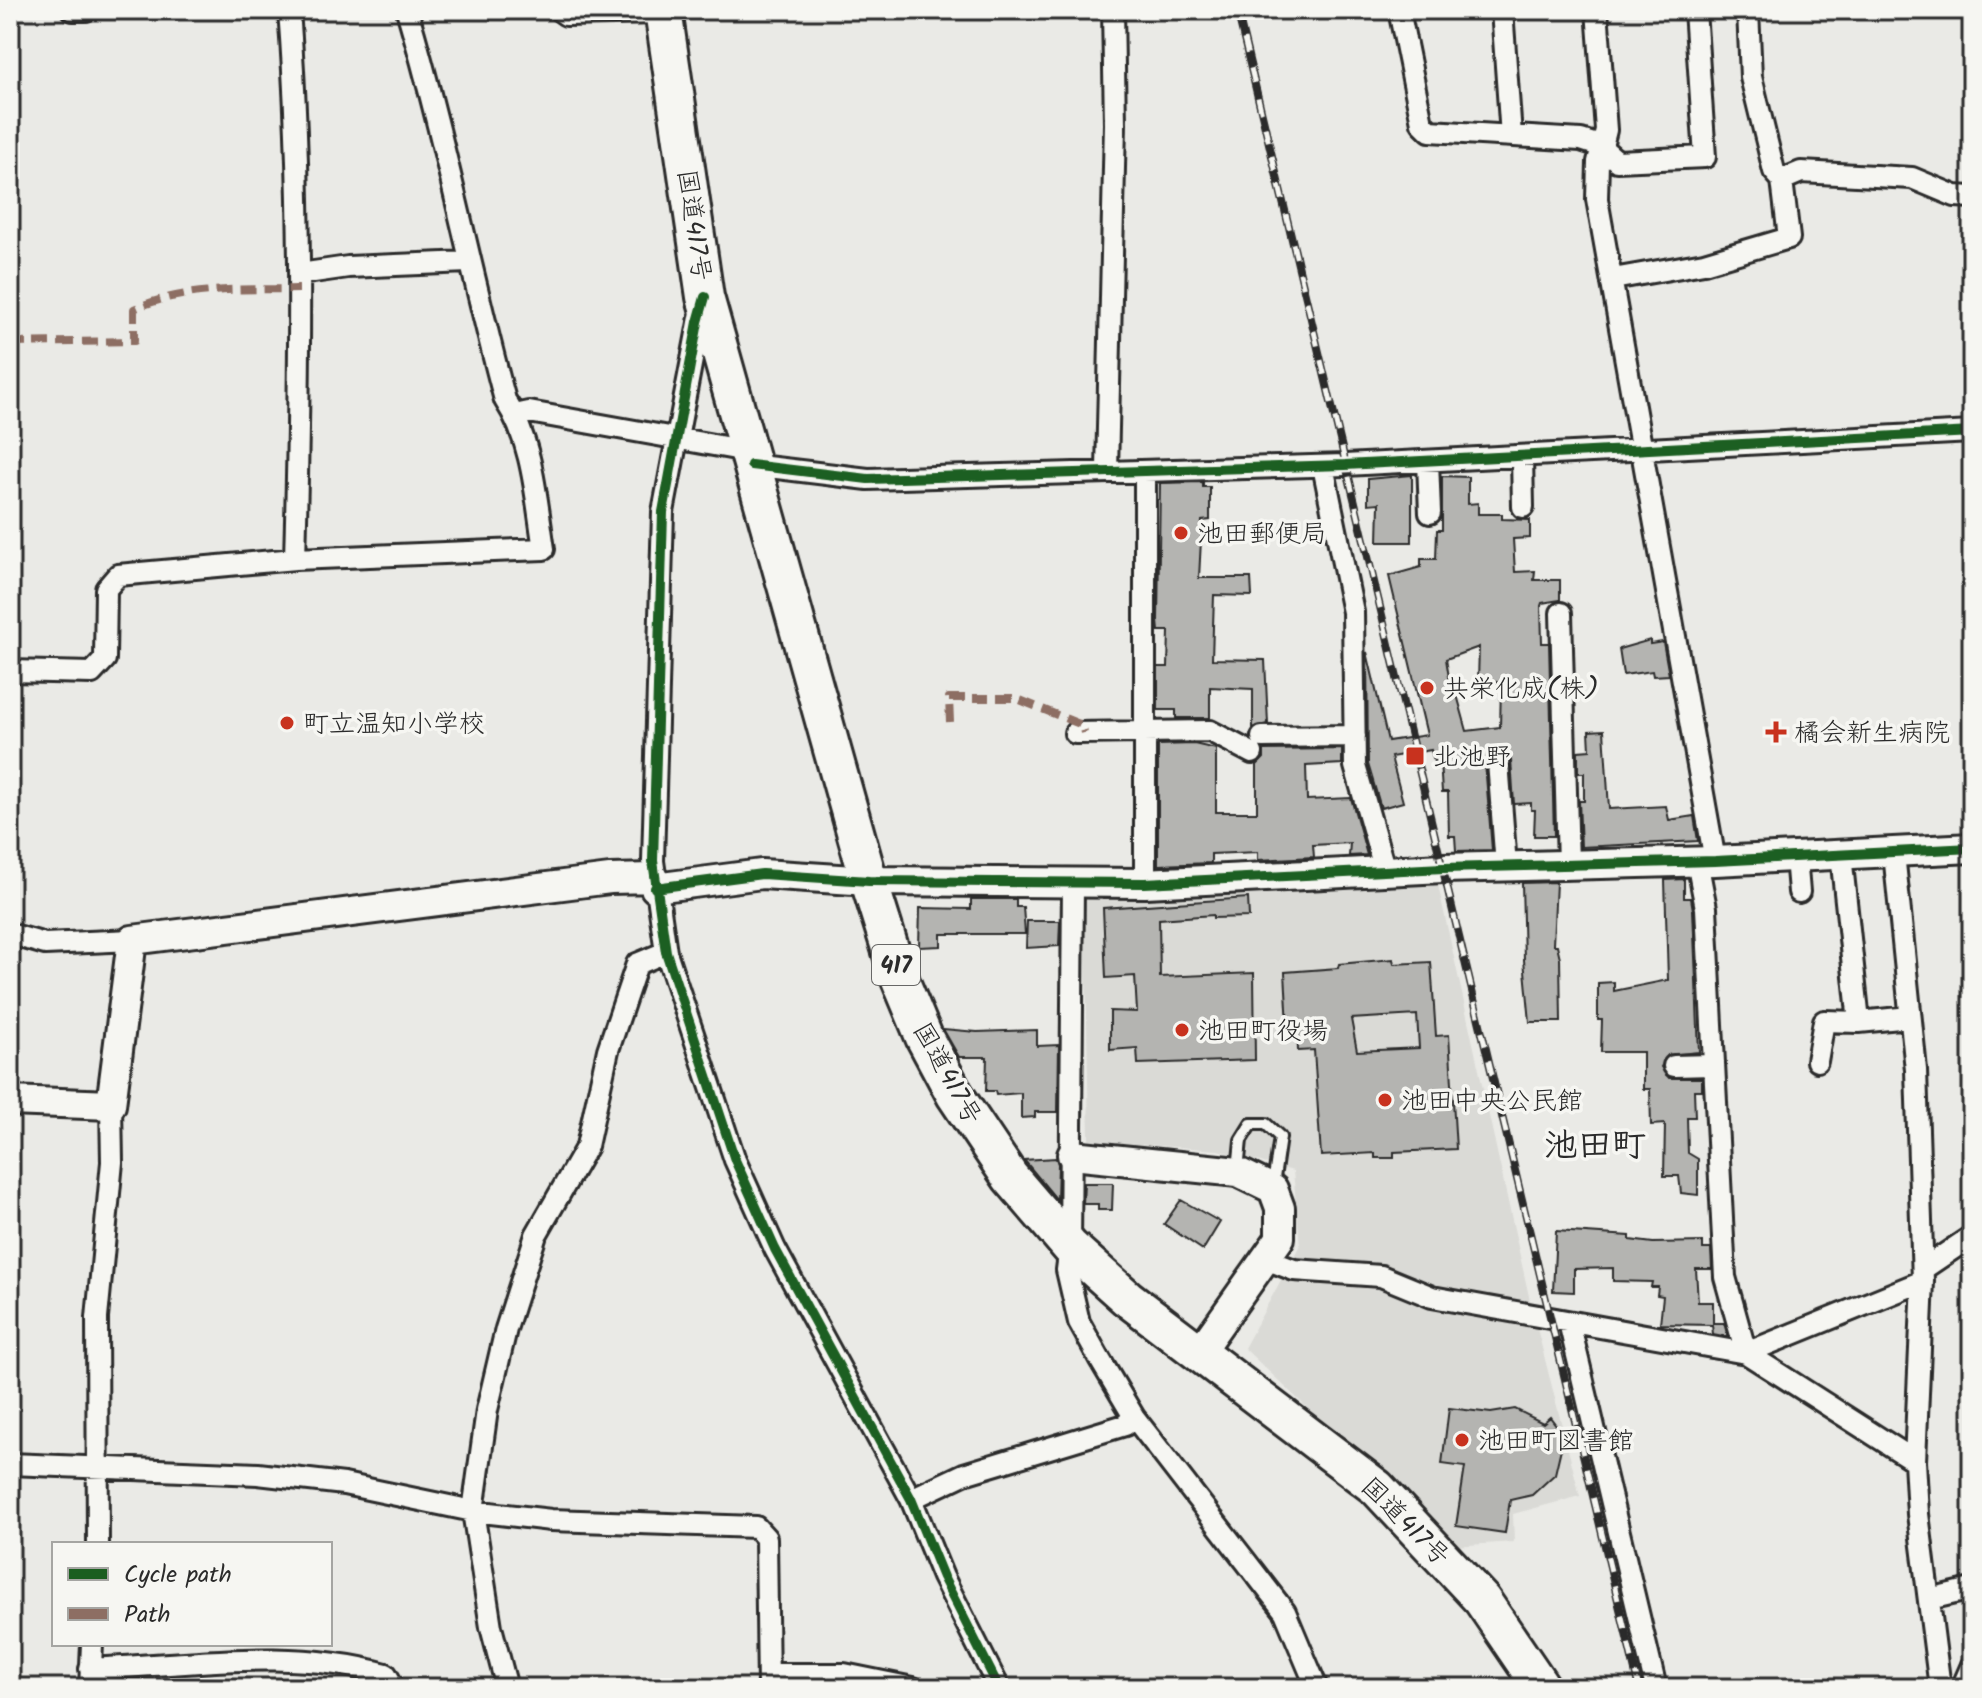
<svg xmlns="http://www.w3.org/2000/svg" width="1982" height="1698" viewBox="0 0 1982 1698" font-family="Kalam,'Klee One',sans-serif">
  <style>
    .built { fill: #dadad6 }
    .building { fill: #b4b4b1; stroke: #2b2b2b; stroke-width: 2; fill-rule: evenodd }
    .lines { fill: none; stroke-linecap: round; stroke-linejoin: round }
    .lane-casing { stroke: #2b2b2b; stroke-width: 16 }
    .street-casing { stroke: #2b2b2b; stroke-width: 26 }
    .secondary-casing { stroke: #2b2b2b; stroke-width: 34 }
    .highway-casing { stroke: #2b2b2b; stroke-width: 42 }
    .lane { stroke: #f6f6f2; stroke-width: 10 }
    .street { stroke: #f6f6f2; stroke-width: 20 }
    .secondary { stroke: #f6f6f2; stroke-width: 28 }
    .highway { stroke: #f6f6f2; stroke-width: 36 }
    .rail-casing { stroke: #2b2b2b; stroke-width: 8 }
    .rail { stroke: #f6f6f2; stroke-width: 5; stroke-dasharray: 15; stroke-linecap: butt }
    .quiet { stroke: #8d6e63; stroke-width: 8; stroke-dasharray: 16 8; stroke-linecap: butt }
    .cycleway-casing { stroke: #f6f6f2; stroke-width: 15 }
    .cycleway { stroke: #1b5e20; stroke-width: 10 }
    .poi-dot { fill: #c8321e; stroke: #f6f6f2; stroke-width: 3 }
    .labels { text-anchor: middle; stroke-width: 7; stroke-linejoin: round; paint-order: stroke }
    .shield { fill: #f6f6f2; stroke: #686867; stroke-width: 2 }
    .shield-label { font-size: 24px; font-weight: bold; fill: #2b2b2b }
    .street-label { font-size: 26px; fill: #2b2b2b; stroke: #f6f6f2 }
    .poi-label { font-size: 26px; fill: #2b2b2b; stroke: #f6f6f2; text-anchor: start }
    .district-label { font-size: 34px; font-weight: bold; fill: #2b2b2b; stroke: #f6f6f2 }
  </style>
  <rect width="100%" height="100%" fill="#eaeae6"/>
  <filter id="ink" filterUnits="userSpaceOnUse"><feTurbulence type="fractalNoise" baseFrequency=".0125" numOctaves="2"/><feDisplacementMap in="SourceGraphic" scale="16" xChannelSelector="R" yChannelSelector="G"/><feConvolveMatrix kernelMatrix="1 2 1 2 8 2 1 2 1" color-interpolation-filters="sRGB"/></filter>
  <g filter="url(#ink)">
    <path class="built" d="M1436,876l94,425 50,195 -67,18 1,28 -61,4 -209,-198 56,-103 -7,-74 -75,-21 -129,-9 -4,-245z"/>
    <path class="building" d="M1412,475v67h-34l1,-39 -11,1v-25z
      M1442,476l26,1v27l10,-1v11h24v5l28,1v18l-17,1 2,33 20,-1 -1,9h26v20l-18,3 -1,3 1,37h7l5,193h-20l1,-26h-4v-7l-17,1 -3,-44 -7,-9 -8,-2 -9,7 -2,7 7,87 -36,1 -1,-15h-6l-1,-44h-6l-2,-31 -6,1 -3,-12 -40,7 12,45 -22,6 -13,-44 -1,-112 21,89 39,-6 -38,-159 32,-9v-8h15l1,-29h5zM1479,647l-1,34 19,1v4h4l-1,41 -33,4 -10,-36 -5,1 -6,-37z
      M1203,482v5h7v33l-8,1 -3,57h52l1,18 -38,-1 -2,64 53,1 3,64 -15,4v-39l-43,-2v31h-34v-8h-18v-43h10l1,-36h-10l-1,-10 2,-138z
      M1650,640v4l13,-2 6,33 -16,1 -1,-5 -29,4 -4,-26z
      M1604,730l5,79 57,-3 3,14 25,-4 4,25 -117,6 -2,-46h5v-28h-6v-22l12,-1 -1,-19z
      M1194,744l22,5v63h41v-47l7,-7v-8l78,-1v15l-36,2 1,34 44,-2 16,57 -18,1 1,-13 -37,2 1,12 -56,3v-8l-47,2v9l-53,2v-120z
      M1684,879v19h7l2,12 6,142 -31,3 -7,12 8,11h33v12h-8l1,27h-8l1,36 10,6v36l-17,-2 -2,-17h-15l1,-52 -14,1 -1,-36h-7v-37h-42l1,-32h-4v-37l16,-1v9l54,-11 -3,-100z
      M1556,882l-3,63h4l3,13 1,64h-31l-6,-62 -2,-77z
      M1248,898l1,19 -36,1v-3l-54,4 1,58 94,-4 1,87 -117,4 -1,-16 -27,2v-39l27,1 -2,-36 -29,2 -3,-70z
      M971,899h45v8h7l2,27h-84v12l-22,1 1,-39 51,1z
      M1027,921h33l-1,25 -33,2z
      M1393,959l1,5 37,-2 5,74 13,-1 7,114 -62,3v6h-19v-5l-54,3 -7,-106 -16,1 -1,-24h-9l-3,-55 53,-4 1,-4zM1417,1015l2,33 -62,3 -6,-32z
      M943,1029l34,3 60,-2v16l22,-1 -1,67h-23v5l-14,1v-25l-25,2 -1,-4h-9l1,-34h-28z
      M1056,1158l2,6 -1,36 -33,-40z
      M1084,1183h29l-1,27h-14v-6h-15z
      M1181,1200l39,22 -17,28 -39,-26z
      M1556,1231l74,5v4l23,3 50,-1v7h8l1,20h-16l2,33h15v21h11l4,14 -15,-3 -1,-9 -52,-1 3,-28 -6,-1 1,-8h-7l1,-5 -39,-1v-13l-39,1v23l-21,-1z
      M1449,1408l42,5 24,-4 28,14 7,-6 6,8 6,19 -7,30 -23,21 -22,5 -5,33 -49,-7 9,-59 -23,-3z"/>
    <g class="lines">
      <g class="lane-casing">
        <path id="lane" d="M1238,1170l3,-30 10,-16h15l14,13 -7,48"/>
      </g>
      <g class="street-casing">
        <path id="street" d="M73,10h13
          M289,10c14,183 11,366 6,549
          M559,10l7,5 97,-2
          M1399,10l23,113 8,8 151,9 19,6 17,15 88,-4 -10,-147
          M1502,10l9,126
          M1597,10l9,120 -8,32 -1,37 118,662
          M1782,180l19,-8 111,6 43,18 17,1
          M300,274l48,-7 120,-5
          M1613,279l91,-16 85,-25 -7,-58 -8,-9 -23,-94 -3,-67
          M702,307l-39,205 -10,349 13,91 69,208 40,89 136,250 32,78 56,111
          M515,415l14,-3 218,39
          M1522,456l1,51
          M1428,461l2,52
          M751,465l117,14 477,-14 627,-33
          M1323,466l30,146 2,154 30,105
          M1107,471l8,-347 -2,-114
          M1145,471v412
          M1561,613l7,251
          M10,671l82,2 13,-14 1,-70 12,-14 177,-16 249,-10c-8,-50 -11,-107 -39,-149 -35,-130 -60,-261 -98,-390
          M1075,733l135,-2 42,22
          M1262,737l93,-1
          M1498,762l8,104
          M1894,853l22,217 7,211 -8,180 3,53 22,174
          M1796,857l3,35
          M1697,861l9,47 19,369 21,76 169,108
          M1073,884l-3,363 -3,23 12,52 20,36 35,59 151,195 32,76
          M10,934l35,10 87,-4
          M1859,1022l51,-5
          M1817,1061l7,-40 35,1 -18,-167
          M1674,1066l38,-1
          M1268,1260l26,10 87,6 51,21 314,56 177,-72
          M1923,1269l49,-33
          M1569,1322l87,366
          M10,1464l248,10 86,10 129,27 78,9 205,7 10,11 2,150
          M911,1499l53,-25 161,-49 9,-8
          M98,1544l-1,-226 15,-156 -1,-57
          M1929,1599l43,-10
          M90,1669c99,-4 199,-22 296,5l8,14
          M768,1674h76l69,14
          M90,1688l2,-44
          M507,1688l-16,-61 -18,-116 14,-101 19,-81 30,-94 51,-89 21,-96 29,-86 29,-12
          M1962,1688l10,-23"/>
      </g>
      <g class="secondary-casing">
        <path id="secondary" d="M655,888l107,-14 107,7 276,2 298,-15 272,-7 257,-13
          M10,1101l101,4 21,-165 478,-61 43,-1
          M1072,1155l166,17 35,17 7,19v30l-80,113"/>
      </g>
      <g class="highway-casing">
        <path id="highway" d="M663,10l42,287 164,584 30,96 25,60 31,58 55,82 60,70 57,51 250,190 105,112 60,88"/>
      </g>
      <use href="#lane" class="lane"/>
      <use href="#street" class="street"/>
      <use href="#secondary" class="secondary"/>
      <use href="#highway" class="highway"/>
      <g class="rail-casing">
        <path id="rail" d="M1237,10l402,1678"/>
      </g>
      <use href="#rail" class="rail"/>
      <path class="quiet" d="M10,343l124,-2v-32c52,-23 110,-19 165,-20
        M950,722l-1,-24h66l67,27 2,8"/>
      <g class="cycleway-casing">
        <path id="cycleway" d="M705,297l-7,25 -35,190 -10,349 13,91 69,208 40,89 136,250 32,78 56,111
          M751,465l117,14 477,-14 627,-33
          M655,888l107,-14 107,7 276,2 298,-15 272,-7 257,-13"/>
      </g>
      <use href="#cycleway" class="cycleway"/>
    </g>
  </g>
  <g class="poi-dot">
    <circle cx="1181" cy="533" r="8"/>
    <circle cx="1427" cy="688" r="8"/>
    <circle cx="287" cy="723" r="8"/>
    <path d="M1772 720h8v8h8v8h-8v8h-8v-8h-8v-8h8z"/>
    <rect x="1405" y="746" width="20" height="20" rx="4"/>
    <circle cx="1182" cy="1030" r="8"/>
    <circle cx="1385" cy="1100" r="8"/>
    <circle cx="1462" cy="1440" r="8"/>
  </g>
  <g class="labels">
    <rect class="shield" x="872" y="945" width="48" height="40" rx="6"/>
    <g class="shield-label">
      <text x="896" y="973">417</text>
    </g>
    <g class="street-label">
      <text transform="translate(695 225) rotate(82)" y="9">国道417号</text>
      <text transform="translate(948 1073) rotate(61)" y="9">国道417号</text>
      <text transform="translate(1406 1521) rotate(45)" y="9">国道417号</text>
    </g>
    <g class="poi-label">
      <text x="1197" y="542">池田郵便局</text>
      <text x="1443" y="697">共栄化成(株)</text>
      <text x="303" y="732">町立温知小学校</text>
      <text x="1794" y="741">橘会新生病院</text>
      <text x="1433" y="765">北池野</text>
      <text x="1198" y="1039">池田町役場</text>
      <text x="1401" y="1109">池田中央公民館</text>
      <text x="1478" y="1449">池田町図書館</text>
    </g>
    <g class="district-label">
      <text x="1595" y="1156">池田町</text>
    </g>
  </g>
  <rect width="1982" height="1698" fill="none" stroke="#f6f6f2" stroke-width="40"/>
  <rect x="20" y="20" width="1942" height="1658" fill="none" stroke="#2b2b2b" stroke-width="3" filter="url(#ink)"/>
  <rect x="52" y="1542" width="280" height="104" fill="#f6f6f2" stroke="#a5a5a2" stroke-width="2"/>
  <rect x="68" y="1568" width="40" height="12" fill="#1b5e20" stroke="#a5a5a2" stroke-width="2"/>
  <text x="124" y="1582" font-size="24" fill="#2b2b2b">Cycle path</text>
  <rect x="68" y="1608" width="40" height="12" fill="#8d6e63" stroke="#a5a5a2" stroke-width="2"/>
  <text x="124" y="1622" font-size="24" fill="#2b2b2b">Path</text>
</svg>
